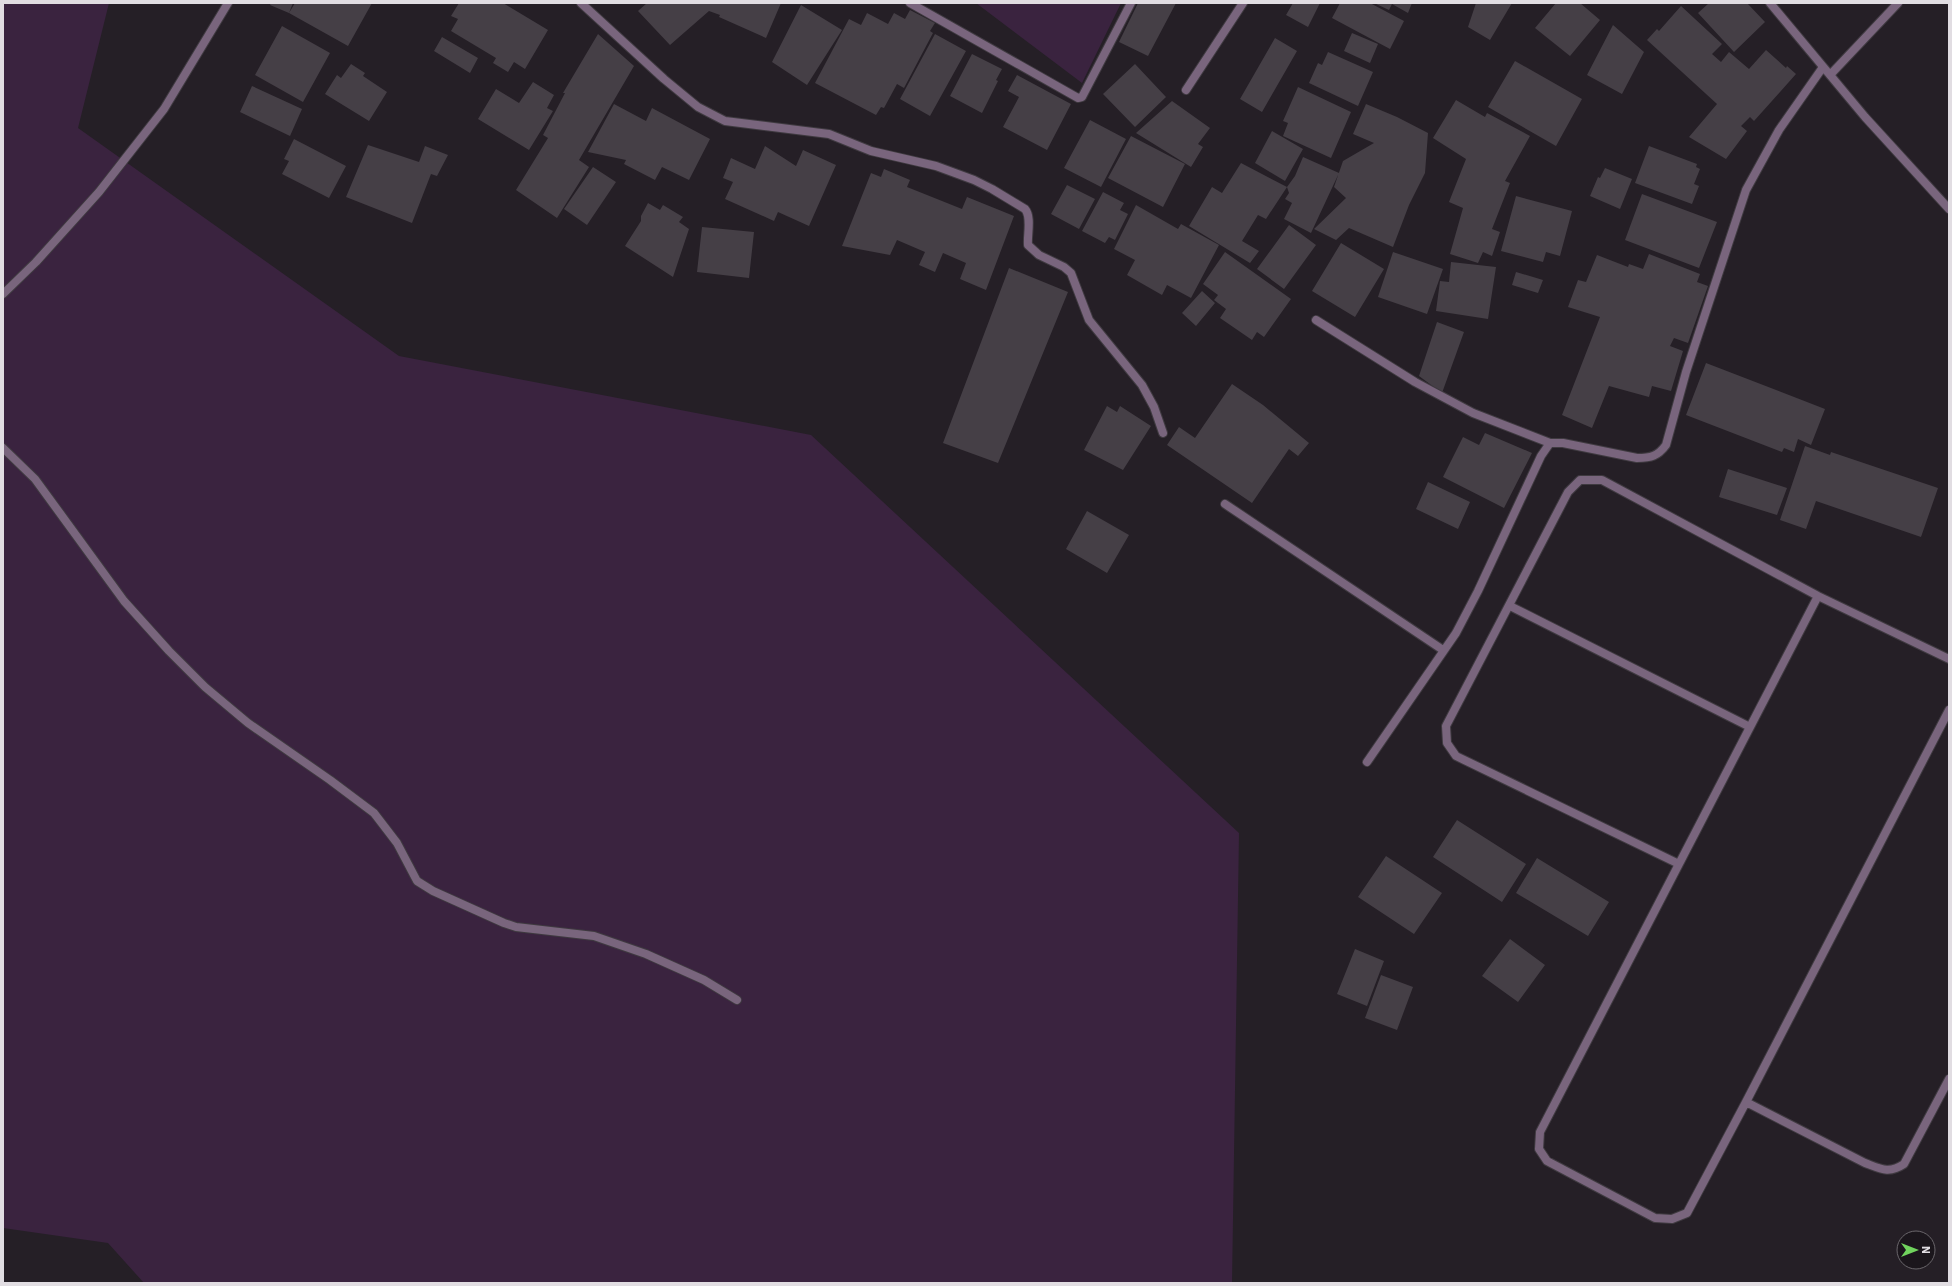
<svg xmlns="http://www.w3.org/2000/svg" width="1952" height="1286" viewBox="0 0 1952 1286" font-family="'IBM Plex Sans',sans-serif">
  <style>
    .green { fill: #3a233f }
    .building { fill: #453f46 }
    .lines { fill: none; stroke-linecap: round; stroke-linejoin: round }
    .service-casing { stroke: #3f3a40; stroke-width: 10 }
    .minor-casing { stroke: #3f3a40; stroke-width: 10 }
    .service { stroke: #79657d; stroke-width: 8 }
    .minor { stroke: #79657d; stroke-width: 8 }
  </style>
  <rect width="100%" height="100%" fill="#251f26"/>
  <path class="green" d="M3,3h106l-31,125 321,228 412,79 428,398 -7,450h-1088l-36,-40 -105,-15z
    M976,3h145l-39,80z"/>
  <path class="building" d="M271,3h22l-4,10 -19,-8z
    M295,3h77l-24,43 -59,-33z
    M459,3h44l45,27 -23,39 -11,-7 -6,10 -15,-9 3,-5 -45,-27 7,-12 -7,-3z
    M647,3h134l-15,35 -47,-21 1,-2 -11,-4 -39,34 -32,-34z
    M1138,3h38l-28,53 -29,-14z
    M1293,3h27l-12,24 -22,-12z
    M1340,3h30l34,18 -14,28 -58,-31z
    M1374,3h38l-4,10 -16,-9 -3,6z
    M1476,3h36l-22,37 -22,-13z
    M1556,3h24l20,17 -30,36 -35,-28z
    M1709,3h38l18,19 -31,30 -36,-39z
    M801,5l41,25 -35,55 -35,-23z
    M1681,6l41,38 -10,10 9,8 8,-10 20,17 17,-19 20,18 1,-2 9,8 -42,47 -4,-4 -9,9 6,5 -21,28 -37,-22 28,-33 -70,-64 10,-11 2,2z
    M910,10l25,13 -5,8 3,2 -29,55 -7,-4 -13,24 -3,-1 -5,8 -61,-32 34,-64 12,6 6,-12 21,11 6,-11 11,6z
    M1613,25l31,27 -22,42 -35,-19z
    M282,26l48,27 -27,49 -48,-27z
    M1352,33l26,11 -8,19 -26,-12z
    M598,34l36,32 -55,94 10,7 -32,51 -41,-28 32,-52 -5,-3 22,-42h-2z
    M935,34l31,17 -36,65 -30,-17z
    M442,37l36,21 -8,15 -36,-22z
    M1275,38l22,13 -35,61 -22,-13z
    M1328,52l45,20 -15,34 -49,-23 9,-20 4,2z
    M972,54l30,15 -6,11 2,1 -16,32 -32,-17z
    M1515,61l67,38 -26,47 -68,-39z
    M351,64l14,9 -2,3 24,16 -18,29 -44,-27 12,-19 4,3z
    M1135,64l31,33 -31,30 -32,-33z
    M1017,75l54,29 -24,46 -44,-23 16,-30 -11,-6z
    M533,82l21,13 -7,13 6,3 -24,39 -51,-31 18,-30 23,14z
    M252,86l50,23 -12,27 -50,-24z
    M1298,87l53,25 -20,46 -48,-22 5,-13 -5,-2z
    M1456,100l29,17 2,-4 43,23 -25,45 5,2 -18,46 8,3 -8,24 -9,-4 -5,11 -28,-9 13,-46 -14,-6 17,-43 -33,-21z
    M1172,101l38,27 -12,16 5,3 -12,20 -55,-34z
    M614,104l32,17 6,-13 58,31 -21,41 -27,-13 -7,13 -31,-16 2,-4 -38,-8z
    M1366,104l31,13 31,16 -3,40 -16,32 -16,42 -44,-19 -13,12 -22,-11 32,-31 -12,-11 9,-26 31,-18 -21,-9z
    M1090,120l36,19 -25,48 -37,-19z
    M1272,131l31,18 -18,32 -30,-18z
    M1131,136l54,28 -22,43 -55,-29z
    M294,139l52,27 -17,32 -47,-24 7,-13 -5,-2z
    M368,145l51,17 6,-16 23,9 -11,21 -6,-2 -19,49 -66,-26z
    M765,146l31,20 7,-16 33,15 -27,61 -31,-14 -4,9 -49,-22 8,-17 -10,-4 8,-20 24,11z
    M1649,146l48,18 -1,3 4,2 -6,15 5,2 -7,18 -57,-21z
    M1303,157l36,16 -28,60 -27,-14 8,-16 -7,-4 4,-6 -2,-6 8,-11z
    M1241,163l46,24 -21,32 -8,-4 -16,26 17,10 -9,12 -61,-37 23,-39 10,6z
    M593,167l23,15 -29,43 -23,-16z
    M1605,168l27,11 -12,30 -30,-13 8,-19 2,1z
    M884,169l26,11 -3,7 55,22 5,-12 47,19 -28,74 -26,-11 6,-16 -23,-10 -8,19 -16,-7 6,-13 -28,-12 -7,15 -48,-9 29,-73 10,4z
    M1067,185l28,14 -16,30 -28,-15z
    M1103,192l21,11 -4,7 8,4 -13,26 -6,-3 -4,6 -23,-12z
    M1642,194l75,28 -18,46 -74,-28z
    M1516,196l56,15 -12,45 -14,-4 -3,10 -42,-11z
    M648,203l12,7 3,-5 20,12 -4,5 10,7 -16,48 -48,-31 16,-25v-5z
    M1136,205l42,24 3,-5 38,21 -28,53 -24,-13 -5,10 -35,-20 8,-15 -21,-11z
    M1289,225l27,20 -32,44 -27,-20z
    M702,227l52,5 -5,46 -52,-6z
    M1341,243l43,26 -29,48 -43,-26z
    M1225,252l66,47 -27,38 -7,-5 -5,8 -32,-22 6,-9 -12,-9 4,-5 -15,-11z
    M1393,252l50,17 -16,45 -49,-17z
    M1649,254l51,20 -3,8 11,4 -20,57 -14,-5 -4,8 13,5 -12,40 -19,-5 -3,11 -40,-11 -17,42 -30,-13 38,-98 -32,-10 10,-27 8,2 11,-27 31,12 1,-3 14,5z
    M1451,262l45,5 -8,52 -52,-8 4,-30 9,1z
    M1009,268l59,24 -70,171 -55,-20z
    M1516,272l27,8 -5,13 -26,-8z
    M1202,291l13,12 -19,23 -14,-13z
    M1437,322l27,10 -22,61 -23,-17z
    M1706,363l119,46 -14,36 -13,-6 -4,13 -10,-4 -2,4 -96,-37z
    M1232,384l31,21 46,38 -11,13 -9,-7 -37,54 -85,-58 12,-18 16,11z
    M1107,406l10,6 3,-6 31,20 -28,44 -39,-20z
    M1485,433l47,20 -28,55 -61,-31 20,-40 16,8z
    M1805,446l25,9 1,-3 107,36 -17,49 -105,-36 -10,28 -26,-9z
    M1728,469l59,19 -10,27 -58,-18z
    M1428,482l42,20 -12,27 -42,-20z
    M1087,511l42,24 -22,38 -41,-24z
    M1457,820l69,44 -24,38 -69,-45z
    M1386,856l56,37 -28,41 -56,-37z
    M1537,858l72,44 -21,34 -72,-43z
    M1510,939l35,26 -27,37 -36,-26z
    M1355,949l29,12 -17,45 -30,-12z
    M1381,975l32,12 -16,43 -32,-12z"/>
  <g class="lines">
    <g class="service-casing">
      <path id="service" d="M3,448l32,31 89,122 45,50 36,36 43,36 82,57 44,33 23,30 20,38 16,10 71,32 12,4 78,9 52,18 58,26 33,20"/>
    </g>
    <g class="minor-casing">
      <path id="minor" d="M581,3l83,76 34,28 27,14 104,13 42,17 65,15 38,14 18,9 33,20c7,8 2,26 3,36l11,10 25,12 7,6 18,47 53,65 12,22 9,26
        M910,3l168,95 4,-1 49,-94
        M1770,3l95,114 84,92
        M1830,75l68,-72
        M1186,90l57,-87
        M3,294l33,-32 63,-70 65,-83 64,-106
        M1316,320l99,62 58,31 77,30h13l74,15c14,0 21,-2 29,-13l20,-73 60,-182 33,-60 44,-63
        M1225,504l218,146
        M1818,596l-278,536 -1,17 8,12 108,57 17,1 15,-6 59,-111 203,-392
        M1510,606l240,121
        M1367,762l89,-129 22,-42 63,-135 9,-13
        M1679,864l-223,-108 -9,-13 -1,-17 122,-234 12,-12h22l216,116 131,63
        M1746,1102l119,61c16,6 24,11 39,1l45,-85"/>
    </g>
    <use href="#service" class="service"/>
    <use href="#minor" class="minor"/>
  </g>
  <rect width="1952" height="1286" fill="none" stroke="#e1dde2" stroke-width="8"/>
  <g transform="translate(1916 1250) rotate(90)"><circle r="19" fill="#1b161c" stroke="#6a666b"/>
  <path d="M0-3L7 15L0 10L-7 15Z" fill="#71d35e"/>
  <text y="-6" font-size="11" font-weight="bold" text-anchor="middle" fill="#e1dde2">N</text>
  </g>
</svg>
